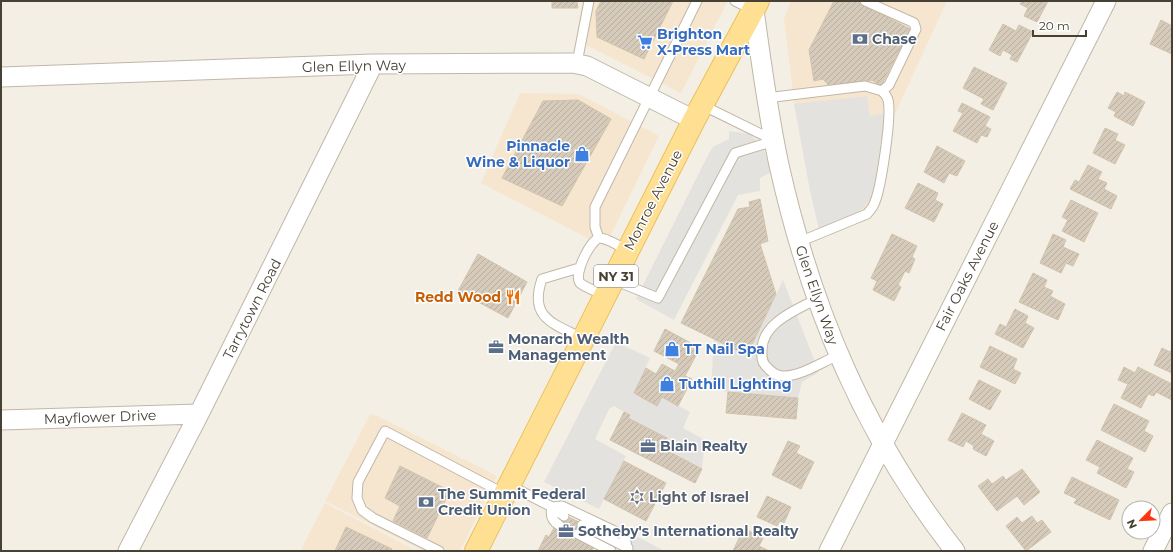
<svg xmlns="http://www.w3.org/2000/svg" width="1173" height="552" viewBox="0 0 1173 552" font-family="Montserrat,sans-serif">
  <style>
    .commercial { fill: #f7e6cf }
    .parking { fill: #e4e2de }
    .building { fill: url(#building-hatch); stroke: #d1c3ad }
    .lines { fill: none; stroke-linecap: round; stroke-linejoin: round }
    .service-casing { stroke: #c0b7a7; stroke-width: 11 }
    .minor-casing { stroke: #c0b7a7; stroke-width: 21 }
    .primary-casing { stroke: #ebc05c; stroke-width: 24 }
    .service { stroke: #fff; stroke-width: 9 }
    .minor { stroke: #fff; stroke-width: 19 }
    .primary { stroke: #ffe093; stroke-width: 22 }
    .labels { text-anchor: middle; stroke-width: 3; stroke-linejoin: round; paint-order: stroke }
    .shield { fill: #fff; stroke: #7e7971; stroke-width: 1 }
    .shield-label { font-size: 13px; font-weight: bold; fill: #474034 }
    .shop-label { font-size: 14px; font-weight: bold; fill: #366cbe; stroke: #fff; text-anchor: start }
    .service-label { font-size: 14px; font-weight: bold; fill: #4e5e75; stroke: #fff; text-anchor: start }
    .street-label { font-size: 14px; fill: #474034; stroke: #fff }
    .food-label { font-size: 14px; font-weight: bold; fill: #c56008; stroke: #fff; text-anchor: end }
    .worship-label { font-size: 14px; font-weight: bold; fill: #5b616d; stroke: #fff; text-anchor: start }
  </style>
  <defs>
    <pattern id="building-hatch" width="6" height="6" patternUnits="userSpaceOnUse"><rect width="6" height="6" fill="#d6cbba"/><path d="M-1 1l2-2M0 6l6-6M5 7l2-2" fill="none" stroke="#b9afa0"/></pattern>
  </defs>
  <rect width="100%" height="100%" fill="#f4efe5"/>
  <path class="commercial" d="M582,1h146l-47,92 -105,-53z
    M791,1h156l-54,117 -17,91 -55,28 -27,-137 -10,-82z
    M520,93l59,1 80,42 -54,111 -124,-64z
    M371,413l126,63 -37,75h-37l-98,-50z
    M325,503l92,48h-117z"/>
  <path class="parking" d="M867,96l3,20 15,-3 -12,83 -13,15 -41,19 -9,-39 -16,-87z
    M729,131l21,3 14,15 7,23 -11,6v13l-22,4 -64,125 -38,-21 73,-146 5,-7 15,-7z
    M783,280l36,92 -17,10 -4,16 -70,-6 -17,-3 3,-50 33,16z
    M616,342l34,16 -16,35 23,13 5,-9 28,15 -7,16 22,12 -3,29 -40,-21 5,-10 -39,-20 1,-3 -15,-9 -5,3 -14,30 31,17 -27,53 -55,-27z
    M628,532l33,17 -1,2h-42z"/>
  <path class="building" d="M552,1h25l1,7h-26z
    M601,1h72l-29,58 -47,-22 -1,-26z
    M834,1h22l54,28 -29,57 -9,-6 -42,7 -7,-8 -9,2 -5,-31z
    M1022,1h26l-11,21 -13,-6 4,-8 -8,-4z
    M1161,20l11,6v28l-22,-10z
    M1003,24l13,7 3,-6 14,7 -16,30 -7,-3 2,-4 -9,-5 -3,6 -11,-6z
    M974,67l33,16 -14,27 -12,-6 3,-5 -21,-11z
    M1117,92l7,4 1,-4 20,10 -12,24 -19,-10 2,-4 -8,-4z
    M578,100l33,19 -49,87 -60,-28 41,-77z
    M962,103l28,14 -5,9 6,3 -4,8 -6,-2 -4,8 -24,-12 10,-18 -5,-2z
    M1105,128l13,6 -3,6 10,5 -10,19 -22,-11z
    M937,146l28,15 -8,15 -8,-3 -5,10 -20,-11z
    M1088,165l14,7 -4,7 9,4 -3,6 13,7 -6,13 -41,-20 5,-9 4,2z
    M918,183l20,10 -3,7 8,4 -9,18 -29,-14z
    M760,199l8,42 -8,3 16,50 -29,61 -66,-32 57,-114 12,-2 -1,-5z
    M1071,200l27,13 -14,29 -22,-11 6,-11 -6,-3z
    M892,234l25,12 -5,11 3,2 -6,14 -4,-2 -7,14 3,2 -7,14 -21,-11 4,-9 -6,-3z
    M1053,234l13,6 -3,7 16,7 -6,12 -7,-3 -5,10 -21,-10z
    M478,254l49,28 -19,36 -50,-27z
    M1033,273l14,7 -3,7 9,4 -3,5 15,8 -7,16 -39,-18z
    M1015,309l13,7 -3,7 9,5 -11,20 -28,-14 5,-10 6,3z
    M665,329l35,19 -15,28 7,3 -14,27 -16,-9 -5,9 -23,-13 12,-25 10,6 6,-10 13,7 4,-7 -25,-13z
    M990,346l27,13 -4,10 8,4 -6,11 -35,-17z
    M1162,348l8,4 2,-3v24l-18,-8z
    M1124,367l11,6 3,-6 34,17v16l-16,-8 -2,4 -6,-2 -7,14 -20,-10 7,-14 -10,-4z
    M979,380l22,11 -11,19 -21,-11z
    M728,392l70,6 -2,21 -70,-6z
    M1114,404l35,17 -5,10 9,5 -8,16 -44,-22z
    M624,412l6,3 -2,3 39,20 -5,10 40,21 -7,14 -85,-43z
    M962,413l24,12 -5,9 13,7 -8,15 -13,-7 1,-3 -8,-5 -3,6 -15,-7z
    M1097,440l36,18 -6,11 7,3 -8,16 -29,-15 3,-6 -14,-7z
    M788,441l12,5 -4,7 18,9 -13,27 -29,-14z
    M624,461l42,22 -20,38 -42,-22z
    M400,466l50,25 -23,47 -34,-17 7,-15 -15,-8z
    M1022,469l18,23 -16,13 -7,-9 -20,15 -19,-25 10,-7 4,5 11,-8 3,4z
    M1072,477l47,23 -9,20 -36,-17 3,-4 -13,-6z
    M767,496l24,11 -7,16 -4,-2 -3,5 -20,-9z
    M564,515l19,9 -7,14 18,8 -2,5h-54l8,-16 3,2 6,-11 3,2z
    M1032,516l5,7 5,-3 9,12 -25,19 -20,-25 11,-9 5,6z
    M346,527l46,22 -1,2h-56z
    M747,530l16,8 -4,8 10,5h-36l7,-15 4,1z"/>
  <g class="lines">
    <g class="service-casing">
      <path id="service" d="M735,1l18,9
        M577,63l12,-62
        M766,98l99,-12 17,5 7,-6 27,-56 -2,-6 -4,-2 -45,-20
        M702,105l71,35
        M599,238l-4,-11v-20l102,-206
        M799,242l68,-28c2,-3 6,-6 7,-10 7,-14 18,-89 14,-104 -1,-4 -3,-6 -6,-9
        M579,268l-37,11c-14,40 13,45 42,60
        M614,280l44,18 77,-145 39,-12
        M605,295c-7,-3 -19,-7 -25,-12 -7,-9 11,-44 20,-45 7,0 21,9 28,13
        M817,299c-21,11 -55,24 -55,51 0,6 -1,10 3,15 5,6 11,12 20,11 18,-1 37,-14 54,-21
        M509,485l43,22 10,-1 61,29 3,7 2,9
        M552,507c-2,8 0,14 7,18
        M552,507l12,9
        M582,525l46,23
        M578,534l33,17
        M439,551l-66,-33 -11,-8 -5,-12 1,-16 27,-51 120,63"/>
    </g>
    <g class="minor-casing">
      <path id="minor" d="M754,10c7,52 14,104 25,155 32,143 85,270 176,386
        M1,77l372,-13 200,-1 14,3 107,54
        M1,420l198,-6
        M128,551l71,-137 174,-350
        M829,551l277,-550
        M1153,551l19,-38"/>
    </g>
    <g class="primary-casing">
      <path id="primary" d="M476,551l218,-431 64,-119"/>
    </g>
    <use href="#service" class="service"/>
    <use href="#minor" class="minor"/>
    <use href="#primary" class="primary"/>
  </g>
  <defs>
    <g id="bank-bare" transform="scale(1.2)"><path d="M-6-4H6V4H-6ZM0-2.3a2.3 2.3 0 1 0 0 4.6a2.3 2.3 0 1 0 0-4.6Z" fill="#5c6f8a" stroke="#fff" stroke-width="2.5" paint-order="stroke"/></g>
    <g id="supermarket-bare" transform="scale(1.2)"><path d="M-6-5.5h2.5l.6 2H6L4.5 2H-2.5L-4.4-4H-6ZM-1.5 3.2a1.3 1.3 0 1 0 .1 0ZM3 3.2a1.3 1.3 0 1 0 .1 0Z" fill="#3f7fe0" stroke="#fff" stroke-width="2.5" paint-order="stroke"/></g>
    <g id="shop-bare" transform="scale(1.2)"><path d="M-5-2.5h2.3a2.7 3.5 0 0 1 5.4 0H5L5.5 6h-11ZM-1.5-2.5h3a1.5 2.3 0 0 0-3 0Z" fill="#3f7fe0" stroke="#fff" stroke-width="2.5" paint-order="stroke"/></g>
    <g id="restaurant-bare" transform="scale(1.2)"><path d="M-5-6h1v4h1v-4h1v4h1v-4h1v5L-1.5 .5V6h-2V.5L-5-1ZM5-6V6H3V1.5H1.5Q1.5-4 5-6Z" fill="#e8710a" stroke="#fff" stroke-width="2.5" paint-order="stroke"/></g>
    <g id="office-bare" transform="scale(1.2)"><path d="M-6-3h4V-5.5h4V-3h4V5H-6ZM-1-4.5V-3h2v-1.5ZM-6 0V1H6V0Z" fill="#5c6f8a" stroke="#fff" stroke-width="2.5" paint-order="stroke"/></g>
    <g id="synagogue-bare" transform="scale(1.2)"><path d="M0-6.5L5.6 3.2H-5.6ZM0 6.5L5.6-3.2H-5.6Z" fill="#6b7280" stroke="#fff" stroke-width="2.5" paint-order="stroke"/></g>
  </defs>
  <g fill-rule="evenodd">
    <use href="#bank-bare" x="860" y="39"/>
    <use href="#supermarket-bare" x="645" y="42"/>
    <use href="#shop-bare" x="582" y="154"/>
    <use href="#restaurant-bare" x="513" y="297"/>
    <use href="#office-bare" x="496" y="347"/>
    <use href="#shop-bare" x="672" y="349"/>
    <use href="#shop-bare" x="667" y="384"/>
    <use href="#office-bare" x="648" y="446"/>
    <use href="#synagogue-bare" x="637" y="497"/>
    <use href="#bank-bare" x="426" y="502"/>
    <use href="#office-bare" x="566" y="531"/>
  </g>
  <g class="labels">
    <rect class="shield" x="594" y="265" width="44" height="22" rx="3"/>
    <g class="shield-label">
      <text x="616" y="281">NY 31</text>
    </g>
    <g class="shop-label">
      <text x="657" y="39">Brighton<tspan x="657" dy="16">X-Press Mart</tspan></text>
      <text x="570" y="151" text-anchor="end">Pinnacle<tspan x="570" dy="16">Wine &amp; Liquor</tspan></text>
      <text x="684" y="354">TT Nail Spa</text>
      <text x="679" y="389">Tuthill Lighting</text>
    </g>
    <g class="service-label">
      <text x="872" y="44">Chase</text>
      <text x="508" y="344">Monarch Wealth<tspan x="508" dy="16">Management</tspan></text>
      <text x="660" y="451">Blain Realty</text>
      <text x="438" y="499">The Summit Federal<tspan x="438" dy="16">Credit Union</tspan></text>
      <text x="578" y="536">Sotheby's International Realty</text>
    </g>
    <g class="street-label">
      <text transform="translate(354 66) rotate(-1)" y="5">Glen Ellyn Way</text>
      <text transform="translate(653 200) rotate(-63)" y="5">Monroe Avenue</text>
      <text transform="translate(967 276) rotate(-63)" y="5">Fair Oaks Avenue</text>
      <text transform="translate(817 295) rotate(71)" y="5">Glen Ellyn Way</text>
      <text transform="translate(252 309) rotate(-63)" y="5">Tarrytown Road</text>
      <text transform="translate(100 417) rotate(-2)" y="5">Mayflower Drive</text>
    </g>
    <g class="food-label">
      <text x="501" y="302">Redd Wood</text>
    </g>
    <g class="worship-label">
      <text x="649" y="502">Light of Israel</text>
    </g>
  </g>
  <rect width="1173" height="552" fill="none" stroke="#474034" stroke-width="4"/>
  <g transform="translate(1141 520) rotate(246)"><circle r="19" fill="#ffffff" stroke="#b5b3ae"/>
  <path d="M0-3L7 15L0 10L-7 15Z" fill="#ff3511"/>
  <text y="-6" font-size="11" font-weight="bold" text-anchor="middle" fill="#474034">N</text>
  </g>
  <path d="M1033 30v6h53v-6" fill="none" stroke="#474034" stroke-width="2"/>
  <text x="1039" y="30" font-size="12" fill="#474034" stroke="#ffffff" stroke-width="3" paint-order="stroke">20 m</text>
</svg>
